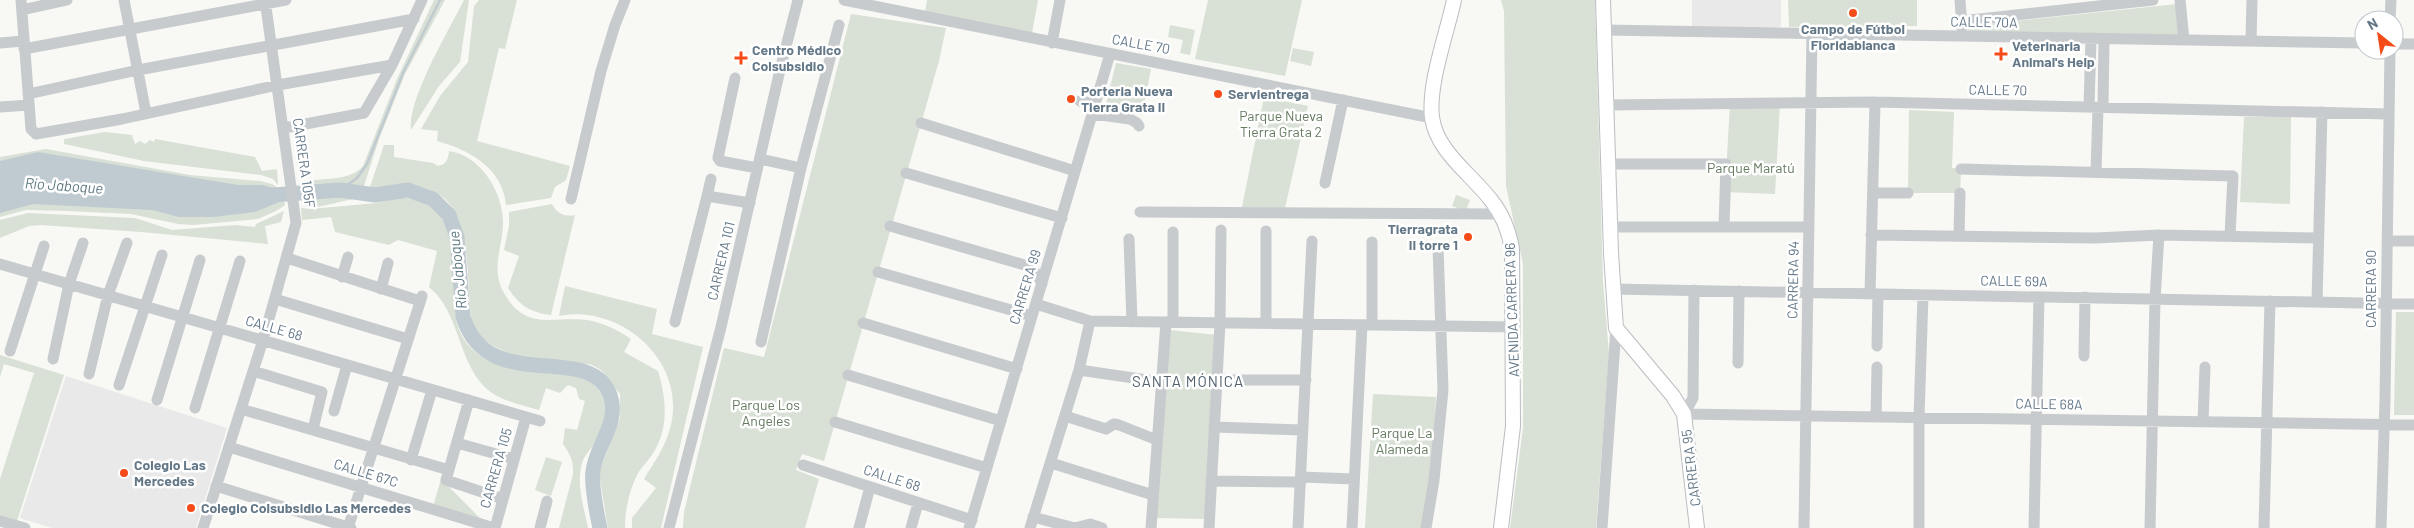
<svg xmlns="http://www.w3.org/2000/svg" width="2414" height="528" viewBox="0 0 2414 528" font-family="Barlow,sans-serif">
  <style>
    .built { fill: #e8e9e8 }
    .green { fill: #d9e0d5 }
    .water { fill: #c0cbd1 }
    .lines { fill: none; stroke-linecap: round; stroke-linejoin: round }
    .stream { stroke: #c0cbd1; stroke-width: 2.5 }
    .river { stroke: #c0cbd1; stroke-width: 15 }
    .major-casing { stroke: #babec2; stroke-width: 16 }
    .minor { stroke: #c7cbce; stroke-width: 11 }
    .major { stroke: #fff; stroke-width: 14 }
    .poi-dot { fill: #f44b18; stroke: #fff; stroke-width: 2 }
    .labels { text-anchor: middle; stroke-width: 5; stroke-linejoin: round; paint-order: stroke }
    .street-label { font-size: 14px; fill: #647888; stroke: #fff }
    .poi-label { font-size: 14px; font-weight: bold; fill: #647888; stroke: #fff; text-anchor: start }
    .park-label { font-size: 14px; fill: #657a5f; stroke: #fff }
    .water-label { font-size: 15px; font-style: italic; fill: #5f7a84; stroke: #fff }
    .neighbourhood-label { font-size: 15px; letter-spacing: 1px; fill: #52616d; stroke: #fff }
  </style>
  <rect width="100%" height="100%" fill="#f8f8f4"/>
  <path class="built" d="M1692,0h89v27l-89,2z
    M66,376l161,52 -31,100h-144l-32,-10z"/>
  <path class="green" d="M434,0h11l-40,74 -26,65 -15,47c11,13 52,-12 80,21 39,44 -16,141 71,151 -19,-14 -34,-12 -44,-39 -7,-72 6,-150 -96,-130l-5,-2 14,-42h10v12l39,6 5,3c9,-2 10,-7 11,-15 31,4 54,41 54,71 0,26 -13,45 1,71 23,41 53,21 88,28 14,3 27,10 39,18l-7,13 34,19c8,26 11,54 -3,79 -5,9 -13,16 -18,25 -8,16 -12,35 -12,53h-17l-9,-55 21,-55v-24l-19,-24 -9,-5 -10,-2 -64,-5 74,9 11,8 13,16 2,13 -23,69 8,55h-7c-3,-18 -10,-39 -9,-56 2,-23 30,-55 23,-76 -1,-3 -4,-7 -6,-10 -30,-38 -105,0 -138,-49 -9,-14 -6,-30 -11,-43 1,9 -1,21 2,30 17,55 84,44 127,54 29,16 23,41 10,66 -4,6 -10,12 -12,19 -6,21 2,45 6,65h-29l14,-54c1,-12 -3,-20 -10,-30l2,-16 12,2 8,-29 -6,-2 -3,-11 -8,-3 -8,8 -14,-5 -7,22c-16,-5 -38,-9 -51,-20 -31,-27 -27,-77 -59,-103l8,-36 -39,-11 -9,5 -54,-13 -4,-15 -29,3 -1,-12 9,1 67,-6 25,-6 22,5 10,6 10,13 5,11 5,37c-1,-12 -1,-24 -3,-35 -14,-64 -95,-34 -139,-26l-10,-4v-21c19,-7 47,0 61,-17l34,-87z
    M464,0h5l-9,62 -21,24 -28,44c-4,-30 38,-100 53,-130z
    M479,0h38l-12,49 -6,-1 -22,93 93,25 -4,14 -11,7 -4,11 -45,7c-3,-37 -38,-56 -69,-64l1,-10 -17,-2 19,-33 28,-34 6,-56z
    M927,0h111l-6,33 -107,-20z
    M1208,0h94l-17,76 -90,-17z
    M1501,0h94l8,282 6,72 -13,174h-86l13,-100v-164l-17,-78 -2,-175z
    M1788,0h129v26l-128,1z
    M2177,4l3,33 -212,-5 -1,-6z
    M851,14l95,14 -7,33 -115,400 -22,-7 -6,16 23,9 -14,49h-122l1,-16 40,-164 40,9z
    M1170,25l25,5 -5,25 -10,-2 3,-13 -15,-3z
    M1293,48l21,4 -3,14 -21,-5z
    M1116,63l35,6 -9,46 -37,-7z
    M1264,97l44,9 -23,102 -43,-1z
    M1730,103h50l-5,91 -50,-2z
    M1909,110l45,2 -2,56 9,1 -1,24h-52z
    M2244,117h47l-1,87 -50,-2z
    M105,132l27,3 3,9 5,-3 5,3 5,-4 4,2 1,-3 100,18 7,14 15,-2 1,16 -5,-6 -12,-4 -117,-14 -80,-17v-5z
    M46,149l144,26 70,6 12,3 11,7 2,14 -9,6 -18,8 -65,6 -15,-1 -47,-10 -64,-3 -41,-1 -26,7v-60z
    M1456,195l14,5 -4,11 -14,-5z
    M552,204c5,10 13,13 23,11l-24,100c-20,-2 -32,-10 -43,-27l11,-32 -15,-6 5,-24v-14z
    M284,211l-3,11 -16,4 3,18 -127,-12 -100,-7 -12,1 -29,12v-18l28,-7 107,5 37,12 64,-5 19,2 1,-3z
    M565,286l92,23 -5,25 51,13 -42,181h-29v-10l24,-30 -12,-9c11,-18 22,-33 27,-54 15,-65 -51,-121 -112,-109z
    M2396,312h18v103h-20z
    M1170,330l47,5 -11,184 -51,-1z
    M0,355l64,20 -48,149 -16,-5v-40l34,-106 -30,-9 -4,13z
    M1373,394l63,3 -4,83 -11,48h-56z
    M546,457l16,5 -11,34 -16,-6z
    M441,479l43,43 -51,-15z"/>
  <path class="water" d="M38,152l200,33h24l15,4 2,5 -2,9 -22,9 -42,5h-34l-27,-7 -119,-6 -33,9v-52z"/>
  <g class="lines">
    <path class="stream" d="M340,190l17,-12 10,-14 36,-91 37,-73"/>
    <path class="river" d="M260,196l80,-6 35,5 33,-5 25,9 16,16 8,22 6,80c25,80 127,23 147,78 10,28 -14,50 -17,76 -2,12 4,44 7,57"/>
    <g class="major-casing">
      <path id="major" d="M1454,0c-7,33 -26,84 -22,117 4,34 39,57 59,83 12,15 18,31 21,49l1,177 -12,102
        M1603,0l8,253 5,75 57,68 11,18 13,114"/>
    </g>
    <path class="minor" d="M21,0l10,129 5,5 86,-15 156,-34 114,-20
      M124,0l22,113
      M844,0l588,118
      M1960,0l2,28
      M2180,0l4,40
      M22,10l45,-10
      M2390,20l1,-20
      M1961,21l192,-21
      M1604,30l760,13
      M2251,41l1,-41
      M0,43l23,-2
      M1052,43l8,-43
      M2394,44h20
      M24,49l262,-49
      M735,78l-17,80 2,3 37,7
      M28,94l110,-24 276,-51
      M1080,101l15,3
      M1607,105l268,-3 514,12
      M0,107l29,-2
      M2089,107l2,-68
      M2103,107l1,-68
      M1093,114l37,5 7,4 2,3
      M921,123l154,48
      M284,128l80,-15 28,-48 30,-65
      M760,159l41,9 38,-143
      M1608,164h118l-2,63
      M1961,169l272,7 -3,60
      M2096,172l2,-65
      M906,173l156,45
      M1325,183l18,-83
      M1873,193h35
      M707,196l4,-17
      M571,199l30,-128 14,-46 10,-25
      M1140,212l360,2
      M890,226l138,40 9,8 5,10
      M1610,227h198
      M1266,231v92
      M1871,235l225,3 63,-3 159,3
      M1959,236l1,-43
      M1129,239l3,83
      M2387,241h27
      M287,258l133,43
      M0,264l540,157
      M878,272l154,44
      M342,277l6,-20
      M381,289l7,-26
      M1613,289l801,15
      M1694,290l-1,108 -9,16 730,11
      M1870,294l5,-192
      M275,299l133,40
      M2317,302l5,-190
      M1036,304l54,17 424,6
      M675,322l32,-126 43,7
      M1173,322v-90
      M863,323l154,46
      M1372,325v-83
      M761,342l40,-174
      M1877,346l1,-52
      M10,351l34,-105
      M2084,356l1,-59
      M53,359l16,-75 14,-41
      M1738,363l1,-72
      M1079,370l82,12
      M253,371l69,21 -8,33
      M89,374l19,-79 19,-52
      M848,375l153,46
      M1217,380h89
      M119,385l43,-130
      M157,400l43,-140
      M469,400l-23,80 57,19
      M195,408l45,-147
      M241,409l208,61
      M334,411l13,-46
      M1065,416l41,13 8,-5 5,1 38,15
      M1876,417l1,-50
      M835,422l152,46
      M2203,422l2,-55
      M1214,427l89,3
      M457,443l57,16
      M229,447l265,81
      M411,460l21,-70
      M1051,463l102,32
      M803,465l169,55
      M1301,477l53,2
      M1211,481l90,1
      M216,486l135,42
      M1033,517l42,11
      M0,521l25,7
      M203,528l60,-188 33,-117 -31,-223
      M348,528l74,-232
      M495,528l31,-111
      M540,528l7,-27
      M669,528l52,-201 59,-257 18,-70
      M859,528l11,-41
      M911,528l7,-25
      M969,528l141,-474
      M1030,528l49,-158 11,-49
      M1075,528l15,-4 12,4
      M1151,528l15,-206
      M1209,528l11,-205 1,-93
      M1298,528l14,-287
      M1352,528l10,-203
      M1426,528l8,-48 9,-90 -5,-143
      M1602,528l14,-200
      M1804,528l8,-495
      M1919,528v-111l4,-122
      M2034,528l5,-231
      M2150,528l5,-229 4,-64
      M2264,528l6,-227
      M2381,528l4,-128 5,-350"/>
    <use href="#major" class="major"/>
  </g>
  <g class="poi-dot">
    <circle cx="1853" cy="13" r="5"/>
    <path d="M1998.5 46.5h5v5h5v5h-5v5h-5v-5h-5v-5h5z"/>
    <path d="M738.5 50.5h5v5h5v5h-5v5h-5v-5h-5v-5h5z"/>
    <circle cx="1218" cy="94" r="5"/>
    <circle cx="1071" cy="99" r="5"/>
    <circle cx="1468" cy="237" r="5"/>
    <circle cx="124" cy="473" r="5"/>
    <circle cx="191" cy="508" r="5"/>
  </g>
  <g class="labels">
    <g class="street-label">
      <text transform="translate(1984 22) rotate(1)" y="5">CALLE 70A</text>
      <text transform="translate(1141 44) rotate(10)" y="5">CALLE 70</text>
      <text transform="translate(1998 90) rotate(1)" y="5">CALLE 70</text>
      <text transform="translate(304 163) rotate(82)" y="5">CARRERA 105F</text>
      <text transform="translate(721 261) rotate(-77)" y="5">CARRERA 101</text>
      <text transform="translate(1793 280) rotate(-89)" y="5">CARRERA 94</text>
      <text transform="translate(2014 281) rotate(1)" y="5">CALLE 69A</text>
      <text transform="translate(1025 287) rotate(-73)" y="5">CARRERA 99</text>
      <text transform="translate(2371 289) rotate(-90)" y="5">CARRERA 90</text>
      <text transform="translate(1512 310) rotate(-92)" y="5">AVENIDA CARRERA 96</text>
      <text transform="translate(274 328) rotate(16)" y="5">CALLE 68</text>
      <text transform="translate(2049 404) rotate(1)" y="5">CALLE 68A</text>
      <text transform="translate(496 468) rotate(-74)" y="5">CARRERA 105</text>
      <text transform="translate(1691 468) rotate(-97)" y="5">CARRERA 95</text>
      <text transform="translate(366 473) rotate(17)" y="5">CALLE 67C</text>
      <text transform="translate(892 478) rotate(18)" y="5">CALLE 68</text>
    </g>
    <g class="poi-label">
      <text x="1853" y="34" text-anchor="middle">Campo de Fútbol<tspan x="1853" dy="16">Floridablanca</tspan></text>
      <text x="2012" y="51">Veterinaria<tspan x="2012" dy="16">Animal's Help</tspan></text>
      <text x="752" y="55">Centro Médico<tspan x="752" dy="16">Colsubsidio</tspan></text>
      <text x="1081" y="96">Porteria Nueva<tspan x="1081" dy="16">Tierra Grata II</tspan></text>
      <text x="1228" y="99">Servientrega</text>
      <text x="1458" y="234" text-anchor="end">Tierragrata<tspan x="1458" dy="16">II torre 1</tspan></text>
      <text x="134" y="470">Colegio Las<tspan x="134" dy="16">Mercedes</tspan></text>
      <text x="201" y="513">Colegio Colsubsidio Las Mercedes</text>
    </g>
    <g class="park-label">
      <text x="1281" y="121">Parque Nueva<tspan x="1281" dy="16">Tierra Grata 2</tspan></text>
      <text x="1751" y="173">Parque Maratú</text>
      <text x="766" y="410">Parque Los<tspan x="766" dy="16">Angeles</tspan></text>
      <text x="1402" y="438">Parque La<tspan x="1402" dy="16">Alameda</tspan></text>
    </g>
    <g class="water-label">
      <text transform="translate(64 186) rotate(4)" y="5">Río Jaboque</text>
      <text transform="translate(458 270) rotate(-96)" y="5">Río Jaboque</text>
    </g>
    <g class="neighbourhood-label">
      <text x="1188" y="387">SANTA MÓNICA</text>
    </g>
  </g>
  <g transform="translate(2379 35) rotate(330)"><circle r="24" fill="#ffffff" stroke="#c1c9cf"/>
  <path d="M0-4L9 19L0 12L-9 19Z" fill="#f44b18"/>
  <text y="-8" font-size="14" font-weight="bold" text-anchor="middle" fill="#647888">N</text>
  </g>
</svg>
